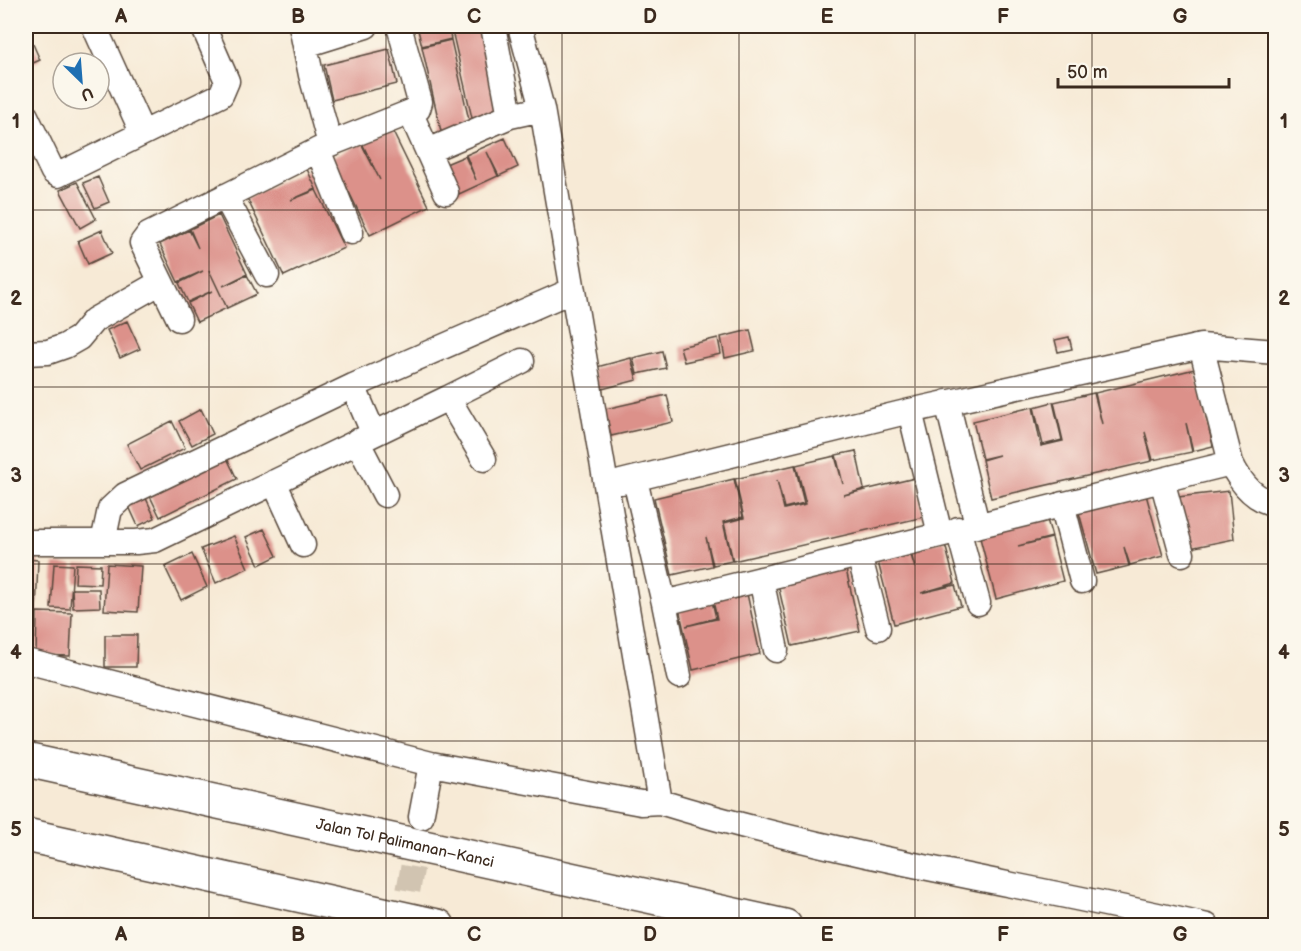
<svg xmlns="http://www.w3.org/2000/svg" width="1301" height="951" viewBox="0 0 1301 951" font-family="'Balsamiq Sans',sans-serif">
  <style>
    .building { fill: #dc918a }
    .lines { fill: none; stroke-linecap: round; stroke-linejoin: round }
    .street-tunnel { stroke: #d1c4b1; stroke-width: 24; stroke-dasharray: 24 12; stroke-linecap: butt }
    .street-casing { stroke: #57473a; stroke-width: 27 }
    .highway-casing { stroke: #57473a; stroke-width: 36 }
    .street { stroke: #fff; stroke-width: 24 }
    .highway { stroke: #fff; stroke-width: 33 }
    .grid { fill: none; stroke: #3b2a1e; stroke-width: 1.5; stroke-opacity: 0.55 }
    .labels { text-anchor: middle; stroke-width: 4.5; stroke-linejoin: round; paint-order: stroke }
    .street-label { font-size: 15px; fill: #3b2a1e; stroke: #fbf7ec }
    .neatline { fill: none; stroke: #3b2a1e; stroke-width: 2 }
    .grid-label { font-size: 20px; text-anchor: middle; font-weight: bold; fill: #3b2a1e }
  </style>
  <rect width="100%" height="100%" fill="#fbf7ec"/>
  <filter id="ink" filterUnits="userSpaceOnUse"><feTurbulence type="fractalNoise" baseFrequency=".0167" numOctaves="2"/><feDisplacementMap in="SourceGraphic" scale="12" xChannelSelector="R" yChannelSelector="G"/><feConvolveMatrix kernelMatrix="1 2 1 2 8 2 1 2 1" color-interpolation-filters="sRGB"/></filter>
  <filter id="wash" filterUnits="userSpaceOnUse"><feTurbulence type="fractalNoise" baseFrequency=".008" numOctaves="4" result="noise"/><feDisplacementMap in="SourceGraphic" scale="24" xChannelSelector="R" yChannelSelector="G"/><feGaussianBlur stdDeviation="1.35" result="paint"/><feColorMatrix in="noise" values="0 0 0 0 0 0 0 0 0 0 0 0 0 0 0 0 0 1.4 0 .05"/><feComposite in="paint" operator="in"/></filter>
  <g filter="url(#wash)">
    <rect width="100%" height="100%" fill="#f7ead6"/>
    <g id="blocks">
      <path class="building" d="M417,26h31l3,13 -29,7z
        M451,26h31l20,87 -28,14z
        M26,28l14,32 -14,6z
        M451,40l20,89 -29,7 -20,-89z
        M389,49l8,35 -65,16 -8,-35z
        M391,128l38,78 -59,29 -38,-78 29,-14 19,37 -18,-37z
        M505,138l13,29 -19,9 -12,-24 11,24 -39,18 -13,-30 19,-8 11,24 -10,-25z
        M307,169l9,20 -25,11 25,-10 28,58 -60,28 -37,-78z
        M98,177l11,25 -14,6 -12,-25z
        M77,182l19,37 -16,9 -20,-38z
        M219,215l28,59 -24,12 24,-11 10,19 -30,14 -18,-38 18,38 -30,14 -9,-19 24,-12 -24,11 -9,-19 24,-12 -25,11 -18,-38 29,-14 9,18 -8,-19z
        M102,230l10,23 -24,11 -10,-23z
        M127,321l13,28 -20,9 -13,-28z
        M750,330l5,21 -30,7 -4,-21z
        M1069,337l3,12 -14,3 -3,-12z
        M718,338l3,16 -37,8 -4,-15z
        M662,351l4,17 -29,6 -4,-16z
        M631,358l6,22 -39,10 -5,-22z
        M1195,369l18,77 -20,5 -7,-28 6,29 -39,8 -8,-28 7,29 -161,37 -9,-38 17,-5 -17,4 -9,-38 60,-14 8,39 22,-5 -9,-39 40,-9 8,31 -7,-31z
        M667,395l6,27 -62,14 -6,-27z
        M1053,402l9,38 -19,5 -9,-38z
        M201,409l12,25 -21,11 -13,-24z
        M172,421l13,27 -45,22 -13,-26z
        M856,451l8,38 -20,6 71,-17 9,39 -191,44 -9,-38 20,-5 -9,-39 60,-14 9,38 -20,5 -7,-28 7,29 22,-5 -10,-39 39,-9 8,28 -7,-29z
        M225,454l12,25 -77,38 -12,-25z
        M734,479l9,38 -20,5 9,39 -19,4 -7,-28 6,29 -40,9 -18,-77z
        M1145,491l18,65 -33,9 -6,-18 5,19 -33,8 -18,-65z
        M1229,491l5,48 -49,10 -7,-52z
        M144,494l11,24 -17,8 -11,-24z
        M1046,516l6,21 -34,9 34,-8 11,43 -67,18 -17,-65z
        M264,529l13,27 -18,9 -13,-28z
        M234,536l14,32 -32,15 -15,-34z
        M944,540l11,43 -34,10 34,-8 6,21 -67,18 -17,-66 32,-9 6,19 -5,-19z
        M192,554l15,33 -26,13 -16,-33z
        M26,559l12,1 -2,53 -10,-1z
        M54,564l19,1 -3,44 -19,-1z
        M76,564l25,1 -1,19 -25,-1z
        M107,564l34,2 -3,46 -34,-2z
        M845,565l15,66 -68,15 -15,-66z
        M72,589h27l1,18 -27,1z
        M746,589l14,65 -67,16 -15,-66 33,-7 5,21 -30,8 31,-7 -5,-23z
        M37,612l35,1 -2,43 -34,-1z
        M105,635h32l-1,32h-31z"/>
    </g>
  </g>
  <g filter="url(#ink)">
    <use href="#blocks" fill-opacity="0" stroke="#57473a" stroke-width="1.5"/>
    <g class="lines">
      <path class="street-tunnel" d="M402,926l17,-96"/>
      <g class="street-casing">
        <path id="street" d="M94,26l48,106
          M493,26l17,90
          M520,26l22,83 118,693
          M305,45l61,-19
          M411,114l35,78
          M26,116l27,56 5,3 163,-80 6,-14 -24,-55
          M330,144l88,-35 2,-7 -21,-76
          M318,150l33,82
          M428,151l82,-35 32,-7
          M225,196l42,79
          M179,319l-37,-76 6,-8 182,-91 -19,-69 -10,-49
          M1201,346l30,117c9,19 23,37 45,41
          M26,353l22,-1 17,-6 14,-8 15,-18 67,-38
          M353,386l20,46
          M448,398l74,-37
          M947,402l30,122
          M910,411l30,123
          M357,441l28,54
          M635,480l29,123 567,-140
          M1162,480l20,74
          M274,482l29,63
          M621,482l289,-71 291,-65 75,6
          M1062,504l20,77
          M958,529l20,74
          M26,542h110l19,-2 293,-142 36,61
          M103,542l7,-33 15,-14 228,-109 220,-96
          M859,554l19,74
          M761,579l15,71
          M664,603l15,73
          M26,661l405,103 210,39 19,-1c179,55 365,82 547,124
          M421,817l10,-53"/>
      </g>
      <g class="highway-casing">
        <g id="highway">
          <path id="s1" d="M26,760l759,166"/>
          <path d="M26,835l412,91"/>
        </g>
      </g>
      <use href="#street" class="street"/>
      <use href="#highway" class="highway"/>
    </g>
  </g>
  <path class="grid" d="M209,26v900M386,26v900M562,26v900M739,26v900M915,26v900M1092,26v900M26,210h1250M26,387h1250M26,564h1250M26,741h1250"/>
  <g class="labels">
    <g class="street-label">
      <text dy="5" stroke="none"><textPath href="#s1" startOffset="388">Jalan Tol Palimanan–Kanci</textPath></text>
    </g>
  </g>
  <rect width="1301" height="951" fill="none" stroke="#fbf7ec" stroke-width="66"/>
  <g transform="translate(81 81) rotate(155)"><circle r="28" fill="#fbf7ec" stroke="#aea59a" stroke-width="1.5"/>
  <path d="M0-4.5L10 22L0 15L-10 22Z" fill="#1f6fb2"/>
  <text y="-9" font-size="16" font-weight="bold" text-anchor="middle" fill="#3b2a1e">U</text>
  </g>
  <path d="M1058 78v9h171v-9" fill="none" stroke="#3b2a1e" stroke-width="3"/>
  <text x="1067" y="78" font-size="18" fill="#3b2a1e" stroke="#fbf7ec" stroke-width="4.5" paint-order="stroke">50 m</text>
  <rect x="33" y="33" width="1235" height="885" class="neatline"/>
  <g class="grid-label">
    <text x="121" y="23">A</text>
    <text x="298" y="23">B</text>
    <text x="474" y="23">C</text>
    <text x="650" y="23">D</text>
    <text x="827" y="23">E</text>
    <text x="1003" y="23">F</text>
    <text x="1180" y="23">G</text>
    <text x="16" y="128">1</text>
    <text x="1284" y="128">1</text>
    <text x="16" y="305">2</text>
    <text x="1284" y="305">2</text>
    <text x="16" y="482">3</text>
    <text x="1284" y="482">3</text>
    <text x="16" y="659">4</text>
    <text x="1284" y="659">4</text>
    <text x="16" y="836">5</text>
    <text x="1284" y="836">5</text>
    <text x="121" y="941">A</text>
    <text x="298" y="941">B</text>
    <text x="474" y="941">C</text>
    <text x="650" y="941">D</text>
    <text x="827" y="941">E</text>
    <text x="1003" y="941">F</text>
    <text x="1180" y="941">G</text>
  </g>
</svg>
